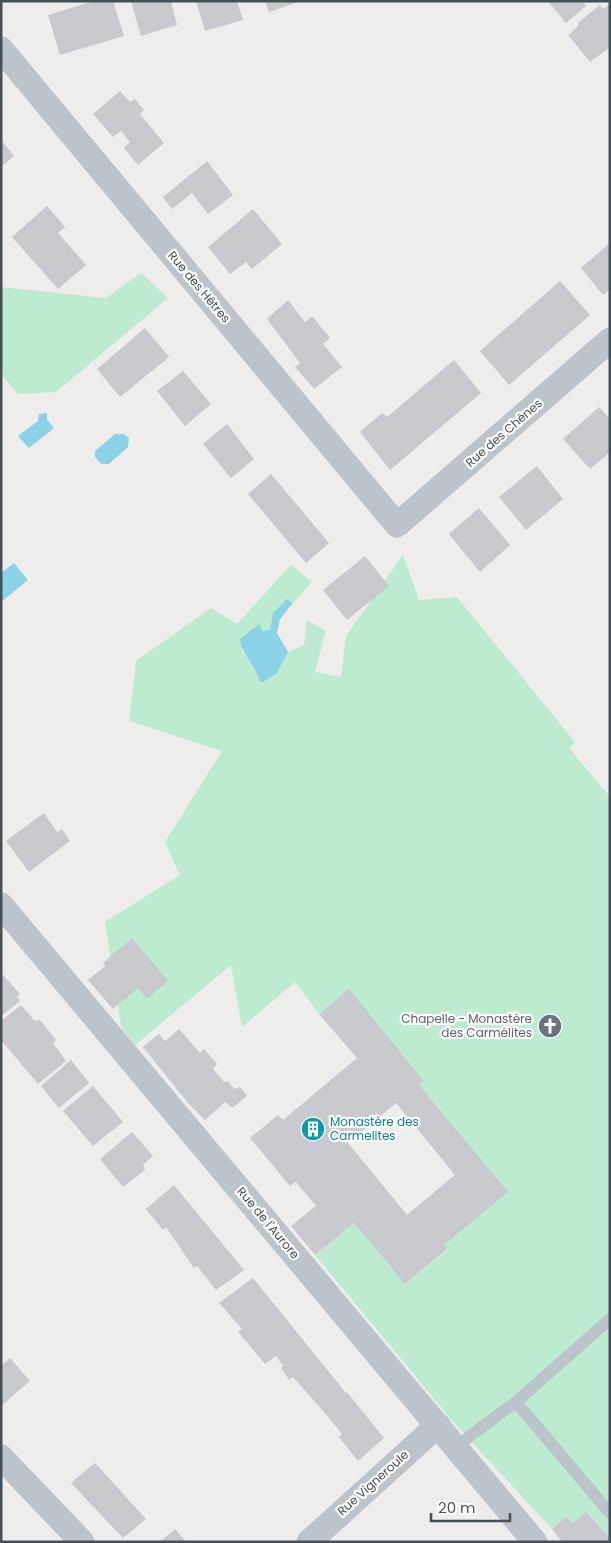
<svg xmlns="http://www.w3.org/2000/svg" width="611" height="1543" viewBox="0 0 611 1543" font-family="Poppins,sans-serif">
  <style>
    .green { fill: #bcebcf }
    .water { fill: #8cd2e6 }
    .building { fill: #c7c9cf; fill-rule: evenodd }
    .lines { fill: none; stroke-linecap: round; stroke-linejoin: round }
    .service { stroke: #bcc4cb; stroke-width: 12 }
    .minor { stroke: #bcc4cb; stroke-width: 25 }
    .labels { text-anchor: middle; stroke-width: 4.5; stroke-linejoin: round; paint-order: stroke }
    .street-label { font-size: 12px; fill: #465059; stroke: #fff }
    .worship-label { font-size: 12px; fill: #5b616d; stroke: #fff; text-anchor: end }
    .culture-label { font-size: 12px; fill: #0d838f; stroke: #fff; text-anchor: start }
  </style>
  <rect width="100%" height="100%" fill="#efecec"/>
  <path class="green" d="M141,273l27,25 -112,94 -38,2 -17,-20v-87l105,11z
    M403,555l16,45 38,-3 118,145 -6,6 41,49v741l-22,-26 -15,11 -7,-6 -14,12 -97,-105 -140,-169 39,-32 51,61 42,-34 -3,-5 63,-53 -88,-107 5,-4 -75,-91 -30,24 -24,-32 -53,45 -11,-62 -96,80 -14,-18 -16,-105 75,-47 -15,-33 57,-91 -93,-30 7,-60 75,-53 26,16 54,-59 21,17 -19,21 -6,-4 -15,23 -2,8 -7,1 -22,19 15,18 3,13 18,-8 11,-21 16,-7 3,-25 19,11 -11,41 26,5 5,-41z"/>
  <path class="water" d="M47,413v7l7,8 -25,20 -11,-12 20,-15 1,-7z
    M115,434h9l5,4 -1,9 -19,17h-8l-6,-7v-6z
    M14,563l14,17 -27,22v-29z
    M287,599l6,4 -13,16 -3,14 11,19 -11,21 -14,9 -4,-1c-4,-18 -18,-27 -19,-42l19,-15 4,7 7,-1 3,-17z"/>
  <path class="building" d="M94,1h19l11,35 -64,19 -12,-40z
    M131,1h40l6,24 -36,11z
    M196,1h41l6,19 -38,11z
    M265,1h30v2l-26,9z
    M548,1h34l4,5 -20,17z
    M610,4v43l-20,15 -22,-27 10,-9v-3l22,-18 3,4z
    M120,91l10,11 5,-3 9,11 -4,4 24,29 -26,22 -14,-17 6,-6 -9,-11 -8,6 -20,-23z
    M1,140l13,16 -13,11z
    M207,161l26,34 -25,19 -16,-21 -20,16 -9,-12z
    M47,206l18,21 -7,6 28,32 -28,24 -46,-52z
    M253,209l29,35 -30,25 -6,-7 -16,12 -22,-27z
    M610,243v46l-7,6 -22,-27z
    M560,281l30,34 -81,70 -29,-34z
    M288,300l17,22 7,-6 18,22 -7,6 19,23 -28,22 -19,-22 5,-4 -33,-44z
    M145,328l24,29 -49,40 -23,-28z
    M454,360l27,33 -91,77 -30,-38 22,-19 5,4z
    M183,371l28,33 -26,22 -28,-35z
    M599,407l11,12v33l-20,17 -27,-30z
    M227,424l27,35 -23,19 -28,-34z
    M537,466l26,33 -37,31 -27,-33z
    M271,474l58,69 -23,20 -58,-69z
    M479,508l31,37 -30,27 -31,-38z
    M365,556l24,30 -42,34 -24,-30z
    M44,813l13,19 5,-3 8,12 -41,31 -23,-31z
    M132,938l36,43 -21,18 -9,-11 -25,21 -25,-29 17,-14 -2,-3z
    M3,975l17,19 -3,3 3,4 -19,15v-40z
    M349,989l75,92 -5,4 89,107 -64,53 3,4 -42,35 -51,-61 -39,32 -24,-29 25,-20 -20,-24 -6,4 -40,-48 28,-23 5,5 74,-62 -38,-44zM396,1103l59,72 -48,40 -59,-72z
    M21,1005l14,16 5,-1 16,20 -3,3 13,18 -28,23 -37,-44v-19z
    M548,1016l12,14 -8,7 -12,-16z
    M179,1029l21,24 4,-4 13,15 -4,5 11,13 4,-1 6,8 6,-2 7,9 -15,12 -7,-6 -20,18 -17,-17 -45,-56 16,-13 6,7z
    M71,1060l18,23 -30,25 -18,-22z
    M93,1086l30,36 -30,24 -30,-35z
    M132,1132l21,24 -10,9 2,5 -22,17 -23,-28z
    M174,1185l70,85 -28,20 -19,-24 -3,2 -28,-41 -3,3 -17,-21z
    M253,1278l93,115 1,-1 37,46 -26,23 -19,-24 3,-3 -18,-22 -31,-35 -4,3 -8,-12 2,-2 -7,-10 -11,8 -27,-32 4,-3 -23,-26z
    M10,1358l20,23 -29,25v-40z
    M95,1463l51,56 -23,19 -52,-55z
    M587,1512l23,26v4h-48l-10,-13 14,-12 7,6z
    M175,1529l11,13h-26z"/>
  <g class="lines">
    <path class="service" d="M516,1402l94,-83
      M457,1448l14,-13 45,-33 94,111"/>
    <path class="minor" d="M1,49l396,476 213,-185
      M1,905l534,637
      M1,1457l81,85
      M309,1542l129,-117"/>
  </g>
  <defs>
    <g id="church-disc" transform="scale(1.25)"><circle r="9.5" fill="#6b7280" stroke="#fff"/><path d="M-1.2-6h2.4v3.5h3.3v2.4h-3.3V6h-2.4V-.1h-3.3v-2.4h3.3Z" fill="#fff"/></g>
    <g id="building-disc" transform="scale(1.25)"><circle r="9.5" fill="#0f9aa8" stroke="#fff"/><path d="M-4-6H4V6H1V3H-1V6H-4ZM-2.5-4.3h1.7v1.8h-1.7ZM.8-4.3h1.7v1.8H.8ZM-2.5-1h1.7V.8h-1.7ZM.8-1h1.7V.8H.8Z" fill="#fff"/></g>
  </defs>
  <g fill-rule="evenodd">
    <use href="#church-disc" x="550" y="1026"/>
    <use href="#building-disc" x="313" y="1129"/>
  </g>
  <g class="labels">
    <g class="street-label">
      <text transform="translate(199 287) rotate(50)" y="4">Rue des Hêtres</text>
      <text transform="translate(504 433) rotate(-41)" y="4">Rue des Chênes</text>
      <text transform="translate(268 1223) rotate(50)" y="4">Rue de l'Aurore</text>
      <text transform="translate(373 1483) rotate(-42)" y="4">Rue Vigneroule</text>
    </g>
    <g class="worship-label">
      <text x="532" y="1023">Chapelle - Monastère<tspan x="532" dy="14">des Carmélites</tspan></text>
    </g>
    <g class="culture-label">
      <text x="330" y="1126">Monastère des<tspan x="330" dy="14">Carmelites</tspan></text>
    </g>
  </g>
  <rect width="611" height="1543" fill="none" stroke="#465059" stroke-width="5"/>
  <path d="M431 1513v8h79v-8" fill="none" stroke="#465059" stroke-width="2.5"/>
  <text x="438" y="1513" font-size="15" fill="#465059" stroke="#ffffff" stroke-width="4" paint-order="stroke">20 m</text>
</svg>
